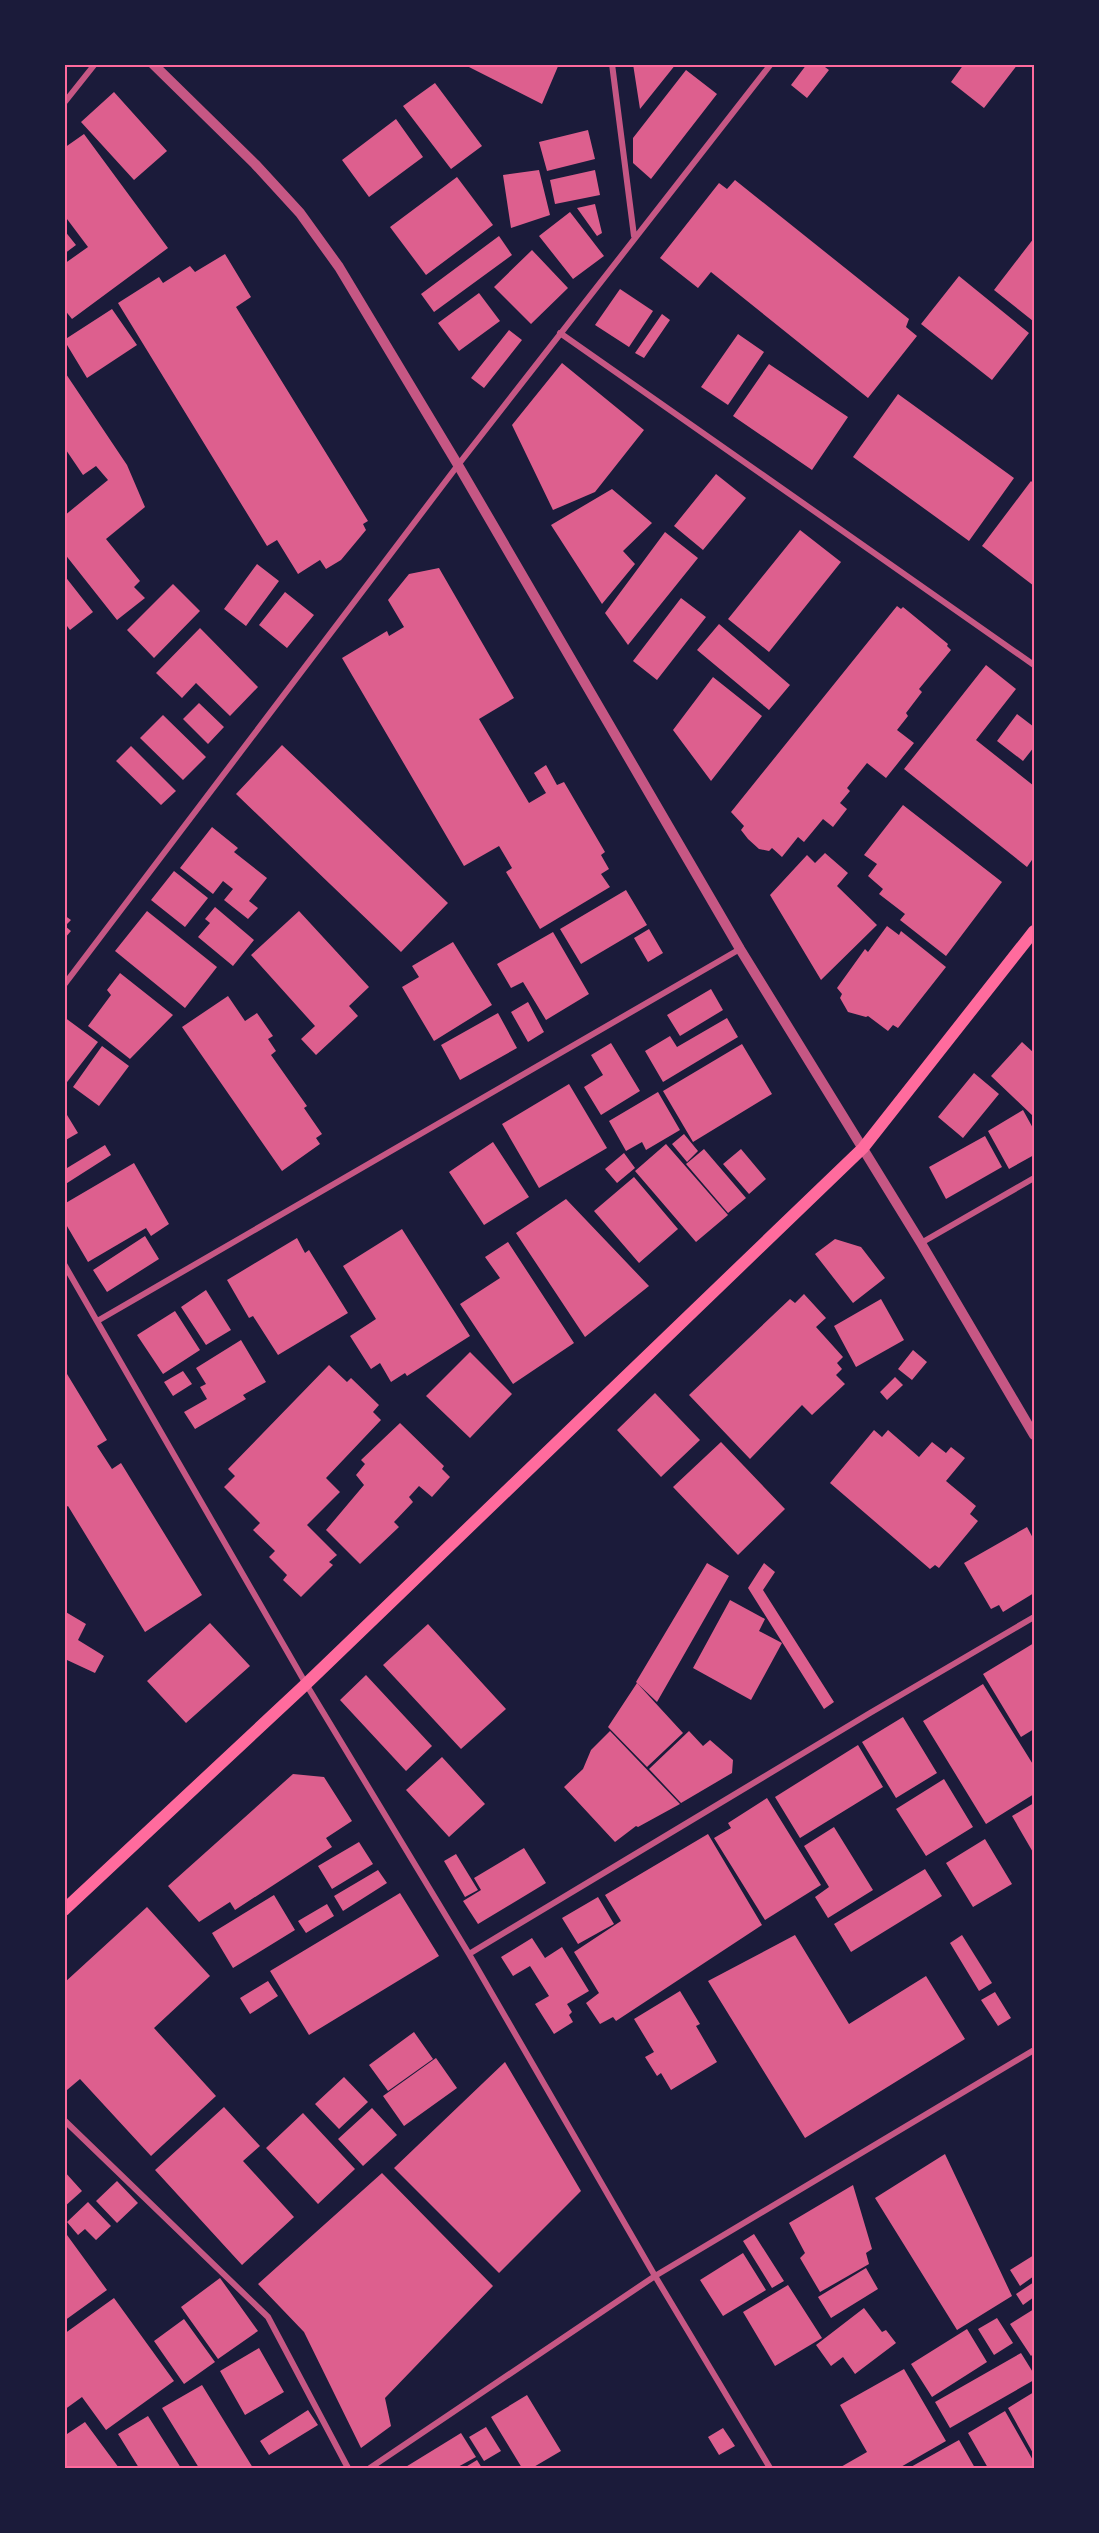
<svg xmlns="http://www.w3.org/2000/svg" width="1099" height="2533" viewBox="0 0 1099 2533" font-family="'Nunito Sans',sans-serif">
  <style>
    .building { fill: #dd5f8e }
    .lines { fill: none; stroke-linecap: round; stroke-linejoin: round }
    .minor { stroke: #c65784; stroke-width: 6 }
    .tertiary { stroke: #c65784; stroke-width: 10 }
    .secondary { stroke: #ff6b9d; stroke-width: 12 }
    .neatline { fill: none; stroke: #ff6b9d; stroke-width: 2 }
  </style>
  <rect width="100%" height="100%" fill="#1b1b3a"/>
  <path class="building" d="M463,64h96l-17,40z
    M633,64h43l-36,45z
    M807,64h14l8,6 -22,28 -16,-13z
    M964,64h54l-34,44 -33,-26z
    M686,70l31,24 -66,85 -18,-16v-25z
    M435,83l47,63 -31,23 -48,-63z
    M114,92l53,59 -33,29 -53,-58z
    M396,119l27,38 -54,40 -27,-37z
    M588,130l7,29 -48,12 -8,-29z
    M84,134l84,114 -96,71 -8,-10v-45l24,-17 -24,-32v-67z
    M539,170l11,45 -39,13 -8,-53z
    M595,170l5,25 -45,9 -5,-24z
    M457,177l36,48 -67,50 -36,-48z
    M735,180l174,139 -3,8 11,9 -49,62 -157,-126 -13,16 -38,-30 59,-75 8,6z
    M595,204l7,29 -5,3 -20,-28z
    M570,212l34,44 -31,23 -34,-43z
    M64,230l12,15 -12,9z
    M499,236l13,19 -78,57 -13,-18z
    M1034,238v82l-1,1 -39,-31z
    M532,250l36,38 -37,36 -37,-37z
    M225,254l26,43 -15,10 132,214 -5,3 3,6 -25,30 -15,9 -6,-9 -22,14 -21,-34 -10,6 -149,-243 41,-26 4,6 27,-17 5,6z
    M959,276l70,57 -37,47 -71,-56z
    M620,289l33,22 -24,36 -34,-22z
    M479,293l21,28 -41,30 -21,-28z
    M112,309l25,36 -50,33 -23,-38z
    M662,314l8,6 -26,38 -9,-5z
    M509,330l13,10 -38,48 -13,-10z
    M738,334l26,18 -36,53 -27,-18z
    M562,363l82,67 -49,62 -42,18 -41,-85z
    M769,364l79,53 -36,53 -79,-54z
    M64,371l63,94 18,42 -39,32 34,42 -6,6 11,11 -28,22 -53,-67v-37l44,-36 -12,-14 -13,9 -19,-28z
    M898,394l116,84 -45,63 -116,-84z
    M716,474l30,24 -43,52 -29,-24z
    M1031,481l3,3v102l-52,-40z
    M612,489l40,34 -29,28 12,13 -33,40 -51,-79z
    M800,530l41,32 -72,90 -41,-33z
    M665,532l33,26 -70,87 -23,-32z
    M257,564l22,17 -33,45 -22,-17z
    M439,568l75,130 -35,21 50,84 17,-10 -12,-20 12,-8 11,20 7,-3 41,70 -4,3 8,14 -8,5 9,13 -70,42 -34,-57 6,-4 -13,-22 -35,20 -122,-208 45,-27 2,5 15,-9 -16,-27 21,-26z
    M64,575l29,37 -23,18 -6,-8z
    M173,584l27,27 -46,47 -27,-28z
    M285,592l29,23 -27,33 -28,-23z
    M681,598l25,19 -49,63 -24,-19z
    M897,606l4,3 2,-2 45,37 -1,2 4,4 -32,39 3,3 -16,21 2,3 -11,14 17,13 -28,35 -19,-15 -20,25 3,3 -10,12 7,6 -14,18 -10,-8 -19,23 -6,-5 -16,20 -10,-9 -3,3 -10,-2 -11,-10 -7,-9 3,-4 -13,-14z
    M719,624l71,61 -21,25 -72,-60z
    M200,628l58,59 -28,29 -34,-33 -14,15 -26,-25z
    M986,665l30,24 -40,51 58,46v71l-7,10 -123,-98z
    M713,677l49,39 -51,65 -38,-51z
    M199,703l25,24 -16,17 -25,-25z
    M1017,714l17,13v20l-11,14 -26,-20z
    M163,715l43,42 -23,23 -43,-42z
    M282,745l166,158 -47,49 -165,-158z
    M131,746l45,45 -15,14 -45,-44z
    M903,805l99,77 -56,74 -46,-36 5,-6 -26,-20 4,-5 -15,-13 9,-12 -13,-9z
    M212,827l26,21 -4,4 33,26 -18,23 9,7 -10,11 -24,-19 9,-11 -10,-8 -10,13 -33,-26z
    M825,853l23,20 -11,13 40,39 -56,55 -51,-85 37,-40 8,8z
    M174,871l34,27 -23,29 -34,-27z
    M626,890l21,35 -66,39 -21,-35z
    M215,907l39,33 -21,26 -35,-29 12,-14 -5,-4z
    M147,911l70,56 -32,41 -70,-57z
    M299,911l70,76 -20,19 9,10 -42,39 -15,-16 14,-13 -64,-71z
    M64,915l7,5 -6,6 6,5 -7,8z
    M887,926l12,9 2,-4 45,36 -48,61 -5,-3 -5,6 -20,-15 -2,1 -18,-5 -8,-14 2,-4 -5,-6 28,-39 3,3z
    M649,929l14,24 -15,9 -14,-24z
    M553,932l36,62 -43,26 -23,-38 -12,6 -14,-24z
    M453,942l39,63 -58,36 -32,-54 17,-10 -7,-11z
    M120,973l53,42 -43,44 -42,-33 23,-31 -4,-5z
    M711,989l12,21 -43,26 -13,-21z
    M228,996l17,25 12,-8 16,23 -5,3 8,12 -5,4 36,51 -3,2 18,26 -6,4 4,6 -38,27 -100,-144z
    M528,1002l16,30 -16,10 -17,-30z
    M498,1013l19,35 -57,32 -19,-35z
    M64,1017l34,25 -34,44z
    M727,1018l11,19 -75,45 -18,-31 25,-15 7,11z
    M1022,1042l12,11v64l-43,-41z
    M611,1043l29,48 -39,24 -17,-28 19,-12 -12,-20z
    M742,1044l30,50 -79,48 -30,-51z
    M102,1046l27,20 -30,40 -26,-19z
    M974,1073l25,21 -36,44 -25,-21z
    M569,1084l38,64 -68,40 -37,-64z
    M658,1092l22,38 -34,20 -4,-8 -16,9 -17,-30z
    M64,1110l14,23 -14,8z
    M1023,1110l11,20v25l-25,14 -21,-38z
    M684,1134l14,17 -11,11 -15,-18z
    M985,1136l17,31 -56,32 -17,-32z
    M493,1142l36,55 -45,28 -35,-53z
    M666,1144l62,71 -32,27 -61,-71z
    M105,1145l6,10 -47,30v-21l3,4z
    M704,1149l42,49 -18,15 -42,-49z
    M741,1149l25,30 -17,15 -26,-30z
    M624,1153l11,15 -18,15 -12,-14z
    M134,1163l35,61 -18,12 -5,-8 -58,34 -24,-41v-17z
    M634,1177l44,52 -39,34 -45,-52z
    M566,1199l83,87 -64,51 -69,-104z
    M402,1229l68,107 -63,40 -2,-3 -14,9 -11,-19 -9,6 -21,-33 26,-17 -33,-53z
    M145,1236l14,23 -52,33 -14,-22z
    M297,1238l8,15 4,-3 39,63 -70,42 -25,-39 -4,2 -22,-38z
    M835,1239l26,8 24,31 -32,25 -38,-49z
    M508,1242l66,101 -61,41 -53,-80 40,-26 -15,-21z
    M206,1290l25,40 -25,15 -25,-38z
    M804,1294l22,24 -10,9 27,30 -6,6 5,6 -6,6 9,9 -33,31 -10,-10 -52,54 -61,-64 101,-96 5,4z
    M881,1299l23,41 -48,27 -22,-41z
    M175,1311l25,39 -37,24 -26,-39z
    M241,1340l25,42 -23,13 3,4 -51,30 -11,-17 23,-13 -7,-12 6,-3 -10,-16z
    M913,1350l14,12 -15,18 -14,-11z
    M470,1352l42,42 -42,44 -44,-42z
    M329,1365l18,17 4,-4 28,27 -6,7 8,8 -55,58 14,14 -33,33 30,30 -8,7 4,3 -32,32 -18,-17 4,-5 -18,-18 6,-6 -22,-21 7,-7 -36,-36 11,-11 -7,-7z
    M64,1369l43,71 -10,6 15,23 9,-6 81,132 -57,37 -77,-126 -4,2z
    M183,1371l9,13 -19,12 -9,-14z
    M895,1377l8,8 -16,15 -7,-8z
    M655,1393l45,47 -39,37 -44,-47z
    M400,1423l44,43 -2,3 8,8 -18,20 -13,-11 -10,11 4,5 -19,20 5,5 -39,37 -34,-34 38,-45 -8,-10 9,-11 -4,-4z
    M874,1430l8,7 6,-7 31,27 13,-15 14,11 5,-6 14,11 -19,23 30,25 -6,8 8,7 -39,47 -4,-3 -5,4 -100,-86z
    M721,1442l64,67 -47,46 -65,-68z
    M1027,1527l7,13v53l-31,19 -4,-7 -8,4 -27,-46z
    M707,1563l22,13 -72,126 -21,-20z
    M764,1563l11,9 -12,18 71,112 -10,7 -76,-121z
    M730,1600l35,19 -6,12 23,12 -31,57 -58,-32z
    M64,1611l22,13 -8,16 26,16 -9,17 -28,-13 -3,5z
    M210,1623l40,43 -64,57 -39,-42z
    M428,1624l78,85 -45,40 -78,-84z
    M1034,1643v86l-13,8 -38,-63z
    M366,1675l66,71 -26,25 -66,-71z
    M637,1683l46,50 -36,34 -39,-40z
    M983,1684l51,82v28l-48,30 -63,-103z
    M903,1717l34,56 -41,25 -34,-56z
    M610,1731l70,73 -42,23 -2,-1 -21,16 -51,-55 19,-18 8,-19z
    M689,1731l14,15 7,-6 23,20 -1,13 -51,30 -32,-34z
    M858,1745l25,42 -83,51 -25,-41z
    M442,1757l43,47 -36,33 -43,-47z
    M293,1774l31,3 28,44 -26,17 6,9 -97,63 -5,-8 -31,20 -31,-36z
    M944,1779l29,48 -47,29 -30,-47z
    M767,1798l54,87 -56,35 -51,-82 17,-10 -3,-5z
    M1034,1803v51l-22,-38z
    M834,1827l39,63 -45,28 -13,-21 14,-10 -25,-41z
    M708,1834l54,91 -146,96 -3,-4 -13,7 -14,-21 13,-10 -25,-41 47,-31 -16,-26z
    M985,1839l27,45 -39,23 -27,-44z
    M359,1842l14,22 -41,25 -14,-23z
    M524,1848l22,35 -68,41 -15,-23 18,-11 -7,-12z
    M456,1854l22,36 -13,7 -21,-36z
    M925,1869l17,27 -91,56 -17,-28z
    M378,1870l9,13 -44,28 -9,-15z
    M400,1893l39,63 -130,79 -39,-64z
    M274,1895l21,35 -62,38 -21,-35z
    M598,1897l16,27 -36,20 -16,-26z
    M327,1904l7,12 -28,17 -8,-12z
    M147,1907l63,69 -56,52 62,68 -65,60 -71,-77 -13,11 -3,-3v-104z
    M795,1935l54,89 77,-48 39,63 -160,99 -97,-157z
    M962,1935l30,48 -13,8 -29,-48z
    M532,1938l13,20 17,-11 27,44 -22,13 5,8 -3,3 4,7 -19,12 -19,-30 14,-8 -19,-30 -17,10 -12,-19z
    M268,1981l10,15 -28,18 -10,-16z
    M680,1991l20,33 -4,2 21,36 -46,28 -10,-17 -4,3 -12,-19 9,-5 -20,-33z
    M995,1992l16,26 -13,8 -17,-26z
    M414,2032l19,27 -45,32 -19,-26z
    M436,2058l21,30 -53,38 -21,-30z
    M505,2062l76,129 -82,82 -105,-105z
    M344,2077l24,25 -29,27 -24,-25z
    M224,2107l36,39 -17,15 51,56 -52,48 -87,-95z
    M372,2108l25,27 -34,31 -25,-27z
    M303,2113l52,56 -37,35 -52,-56z
    M945,2154l67,142 -55,34 -82,-132z
    M64,2171l18,20 -18,16z
    M382,2173l111,113 -108,112 6,28 -30,22 -57,-116 -46,-48z
    M117,2181l21,22 -21,20 -21,-22z
    M853,2185l19,64 -6,4 3,11 -49,28 -20,-34 5,-5 -16,-30z
    M88,2202l23,24 -15,14 -11,-11 -7,6 -11,-13z
    M754,2234l30,47 -12,7 -29,-47z
    M67,2235l40,55 -43,31v-84z
    M743,2253l23,37 -43,26 -23,-36z
    M1034,2255v21l-14,10 -10,-16z
    M866,2268l12,21 -47,29 -13,-21z
    M220,2278l38,53 -40,28 -37,-52z
    M1034,2282v15l-11,8 -7,-11z
    M788,2285l34,53 -47,28 -32,-54z
    M114,2298l60,83 -68,49 -24,-33 -18,13v-76z
    M864,2308l18,24 4,-2 10,13 -41,31 -12,-17 -12,9 -15,-21z
    M1034,2309v44l-3,3 -21,-32z
    M997,2318l16,25 -19,12 -16,-26z
    M184,2319l31,43 -31,22 -30,-43z
    M967,2329l20,33 -55,35 -21,-33z
    M259,2348l25,44 -39,23 -25,-44z
    M1021,2353l13,21v6l-84,48 -15,-26z
    M904,2369l42,72 -47,27h-60l28,-16 -27,-47z
    M202,2385l51,83h-54l-37,-60z
    M1034,2392v63l-26,-47z
    M527,2395l34,56 -29,17h-10l-31,-51z
    M308,2410l10,15 -49,30 -9,-14z
    M1005,2411l29,51v6h-46l-20,-35z
    M148,2416l33,52h-42l-21,-34z
    M85,2422l34,46h-55v-32z
    M486,2427l15,24 -17,10 -15,-24z
    M723,2428l12,18 -16,9 -11,-18z
    M461,2433l15,24 -20,11h-52z
    M959,2440l16,28h-66z
    M477,2460l5,8h-18z"/>
  <g class="lines">
    <path class="minor" d="M612,64l22,172
      M64,103l31,-39
      M560,333l474,332
      M64,985l394,-520 313,-401
      M921,1243l113,-65
      M64,1264l242,420 163,270 186,322 115,192
      M99,1320l641,-371
      M469,1954l401,-241 164,-96
      M64,2120l204,197 80,151
      M370,2468l285,-192 379,-226"/>
    <path class="tertiary" d="M153,64l102,100 45,49 39,54 119,198 282,484 181,294 113,192"/>
    <path class="secondary" d="M64,1910l242,-226 557,-536 171,-217"/>
  </g>
  <rect width="1099" height="2533" fill="none" stroke="#1b1b3a" stroke-width="132"/>
  <rect x="66" y="66" width="967" height="2401" class="neatline"/>
</svg>
